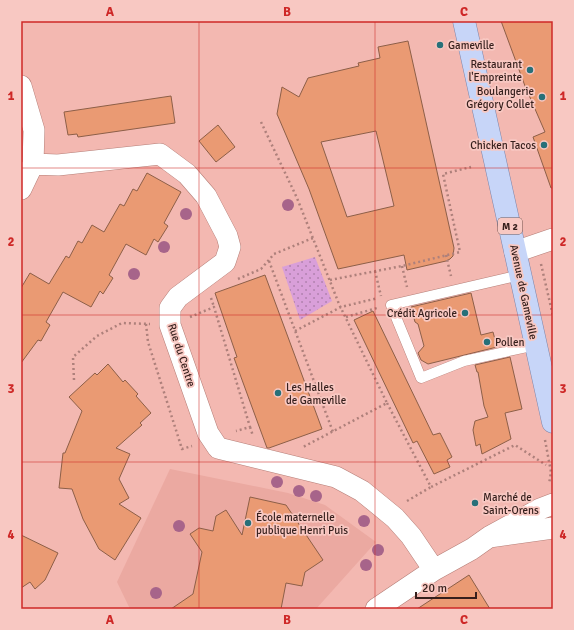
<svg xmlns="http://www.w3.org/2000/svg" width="574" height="630" viewBox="0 0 574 630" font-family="Signika,sans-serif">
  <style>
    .built { fill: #eba9a1 }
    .grass { fill: url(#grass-dots) }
    .building { fill: #ea9a73; stroke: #8d5f48; fill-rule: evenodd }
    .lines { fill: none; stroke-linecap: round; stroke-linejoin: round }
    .lane-casing { stroke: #b57e77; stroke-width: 11 }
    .street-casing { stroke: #b57e77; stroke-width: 22 }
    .primary-casing { stroke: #7b83a8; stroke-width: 23 }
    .path { stroke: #ae807b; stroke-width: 2.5; stroke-dasharray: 2 3; stroke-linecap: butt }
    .lane { stroke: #fff; stroke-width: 10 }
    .street { stroke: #fff; stroke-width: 21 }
    .primary { stroke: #c7d5f8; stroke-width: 22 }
    .tree { fill: #a7648a }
    .grid { fill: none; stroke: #ce2827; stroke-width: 1; stroke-opacity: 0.55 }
    .poi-dot { fill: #277079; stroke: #f8c8c2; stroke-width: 1.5 }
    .labels { text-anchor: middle; stroke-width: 3.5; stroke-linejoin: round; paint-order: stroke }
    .shield { fill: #f8c8c2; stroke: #70524e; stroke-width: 1 }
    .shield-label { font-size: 10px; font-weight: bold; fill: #351f1c }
    .poi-label { font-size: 11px; fill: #351f1c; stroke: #f8c8c2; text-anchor: start }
    .street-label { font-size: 11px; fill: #351f1c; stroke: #f8c8c2 }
    .neatline { fill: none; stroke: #ce2827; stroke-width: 1.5 }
    .grid-label { font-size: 13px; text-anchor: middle; font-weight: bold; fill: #ce2827 }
  </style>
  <defs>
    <pattern id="grass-dots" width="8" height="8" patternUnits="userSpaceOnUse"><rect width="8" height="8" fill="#d99fd9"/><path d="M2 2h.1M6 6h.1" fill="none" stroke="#b181af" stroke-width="1.8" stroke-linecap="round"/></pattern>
  </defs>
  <rect width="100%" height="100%" fill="#f3b8b1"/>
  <path class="built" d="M170,469l118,24 37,12 51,37 -60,67h-186l-13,-27z"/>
  <path class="grass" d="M315,257l17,44 -32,19 -18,-53z"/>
  <path class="building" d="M501,21h52v167h-2l-18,-51 12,-5 -20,-46z
    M408,41l46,207 -1,8 -3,3 -4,2 -39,9 -3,-15 -66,14 -29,-80 -32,-75 5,-27 17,10 9,-19 51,-12 -1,-3 22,-5 -2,-11zM376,131l18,75 -47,11 -26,-75z
    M171,96l4,27 -97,14 -1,-3 -9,1 -4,-23z
    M218,125l17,22 -19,15 -17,-21z
    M147,173l34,19 -17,31 4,3 -10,16 -4,-3 -8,16 -20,-11 -17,31 4,3 -10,16 -3,-3 -9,16 -28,-15 -17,30 4,3 -9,16 -3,-1 -17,23v-75l9,-15 19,11 17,-28 3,2 9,-17 4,2 10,-18 12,7 16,-28 4,2 9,-17 4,2z
    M265,275l57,154 -53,19h-2l-33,-90 3,-1 -22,-64z
    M471,293l10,42 12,-3 4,15 -69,17 -7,-4 -3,-7 6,-7 -6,-22 -3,-2 -4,-15z
    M373,311l60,124 7,-2 12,24 -5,3 3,7 -16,7 -17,-33 -4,2 -59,-123z
    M510,357l12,52 -17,4 6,26 -29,15 -2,-10 -4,2 -3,-16 2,-9 13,-4 -4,-11 -6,-34h-1l-2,-7z
    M108,364l15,18 2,-2 13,14 -2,2 15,17 -11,10 2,2 -26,23 14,6 -11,25 10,19 -10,6 22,14 -26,42 -16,-11 -16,-30 -11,-30 -13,-1 4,-35h2l17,-42 -13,-14 26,-24 2,2z
    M250,497l36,8 37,55 -18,12 -3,14 -16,-3 -5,26h-110l22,-15 9,-42 -12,-18 9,-6 14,3 3,-15 10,-6 16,25z
    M21,535l37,18 -13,27 -10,9 -5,-7 -9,6z
    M469,575l21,34h-73z"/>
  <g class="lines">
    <g class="lane-casing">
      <path id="lane" d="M520,275l-129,30 30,73 43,-17 72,-16"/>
    </g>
    <g class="street-casing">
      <path id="street" d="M21,86l13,44 -1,34 -12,25
        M33,164l25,1 102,-11 27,20 19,22 21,40 3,11 -5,15 -47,35 -8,11v17l38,108 10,15 118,29 26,14 33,27 16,18 23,34
        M515,252l38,-13
        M553,504l-13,5 -51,28 64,-9
        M376,609l58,-39 38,-21 17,-12"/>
    </g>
    <g class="primary-casing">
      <path id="primary" d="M464,21l89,401"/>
    </g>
    <path class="path" d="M261,122l36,76 42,106 48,99 -84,44
      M446,255l5,21
      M269,261l64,171
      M541,264l12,52
      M402,266l5,21
      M375,271l6,25
      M238,279l23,-10 13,-15 39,-16
      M330,280l72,-14 58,-14 -17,-78 28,-7
      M211,298l3,9
      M190,317l24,-10 36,120 -14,4
      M346,317l31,-9
      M146,324l2,18 34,107 10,-3
      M295,331l46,-24 37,-9
      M74,380l-1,-23 24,-21 25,-13 28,1
      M387,403l44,84 84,-42 31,20
      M250,427l3,9
      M545,440l6,32 -2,12
      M407,501l24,-14"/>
    <use href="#lane" class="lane"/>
    <use href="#street" class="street"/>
    <use href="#primary" class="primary"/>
  </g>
  <g class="tree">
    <circle cx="288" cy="205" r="6"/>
    <circle cx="186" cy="214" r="6"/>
    <circle cx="164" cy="247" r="6"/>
    <circle cx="134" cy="274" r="6"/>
    <circle cx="277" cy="482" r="6"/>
    <circle cx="299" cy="491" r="6"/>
    <circle cx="316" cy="496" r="6"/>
    <circle cx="364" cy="521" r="6"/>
    <circle cx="179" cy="526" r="6"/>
    <circle cx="378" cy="550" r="6"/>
    <circle cx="366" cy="565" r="6"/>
    <circle cx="156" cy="593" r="6"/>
  </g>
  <path class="grid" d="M199,21v588M375,21v588M21,168h532M21,315h532M21,462h532"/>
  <g class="poi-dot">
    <circle cx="440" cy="45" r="4"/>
    <circle cx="530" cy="70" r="4"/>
    <circle cx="542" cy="97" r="4"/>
    <circle cx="544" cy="145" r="4"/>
    <circle cx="465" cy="313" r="4"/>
    <circle cx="487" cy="342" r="4"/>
    <circle cx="278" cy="393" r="4"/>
    <circle cx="475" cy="503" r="4"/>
    <circle cx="248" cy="523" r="4"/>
  </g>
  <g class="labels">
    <rect class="shield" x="498" y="218" width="24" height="16" rx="3"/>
    <g class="shield-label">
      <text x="510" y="230">M 2</text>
    </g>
    <g class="poi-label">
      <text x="448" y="49">Gameville</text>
      <text x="522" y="68" text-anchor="end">Restaurant<tspan x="522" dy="13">l'Empreinte</tspan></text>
      <text x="534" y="95" text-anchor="end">Boulangerie<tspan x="534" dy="13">Grégory Collet</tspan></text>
      <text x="536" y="149" text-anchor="end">Chicken Tacos</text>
      <text x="457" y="317" text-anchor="end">Crédit Agricole</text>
      <text x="495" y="346">Pollen</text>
      <text x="286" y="391">Les Halles<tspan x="286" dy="13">de Gameville</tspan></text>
      <text x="483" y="501">Marché de<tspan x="483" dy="13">Saint-Orens</tspan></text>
      <text x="256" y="521">École maternelle<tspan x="256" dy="13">publique Henri Puis</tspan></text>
    </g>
    <g class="street-label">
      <text transform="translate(524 292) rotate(78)" y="4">Avenue de Gameville</text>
      <text transform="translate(182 355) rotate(72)" y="4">Rue du Centre</text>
    </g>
  </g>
  <rect width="574" height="630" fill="none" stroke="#f8c8c2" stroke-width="44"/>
  <path d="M416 592v6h60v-6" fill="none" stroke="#351f1c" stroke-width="2"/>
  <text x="422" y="592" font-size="12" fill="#351f1c" stroke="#f8c8c2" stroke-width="3" paint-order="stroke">20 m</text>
  <rect x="22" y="22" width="530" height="586" class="neatline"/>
  <g class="grid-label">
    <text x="110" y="16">A</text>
    <text x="287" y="16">B</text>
    <text x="464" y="16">C</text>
    <text x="11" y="100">1</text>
    <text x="563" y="100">1</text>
    <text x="11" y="246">2</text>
    <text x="563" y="246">2</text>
    <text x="11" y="393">3</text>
    <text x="563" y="393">3</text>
    <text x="11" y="539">4</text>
    <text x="563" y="539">4</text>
    <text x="110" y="624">A</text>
    <text x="287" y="624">B</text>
    <text x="464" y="624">C</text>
  </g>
</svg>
